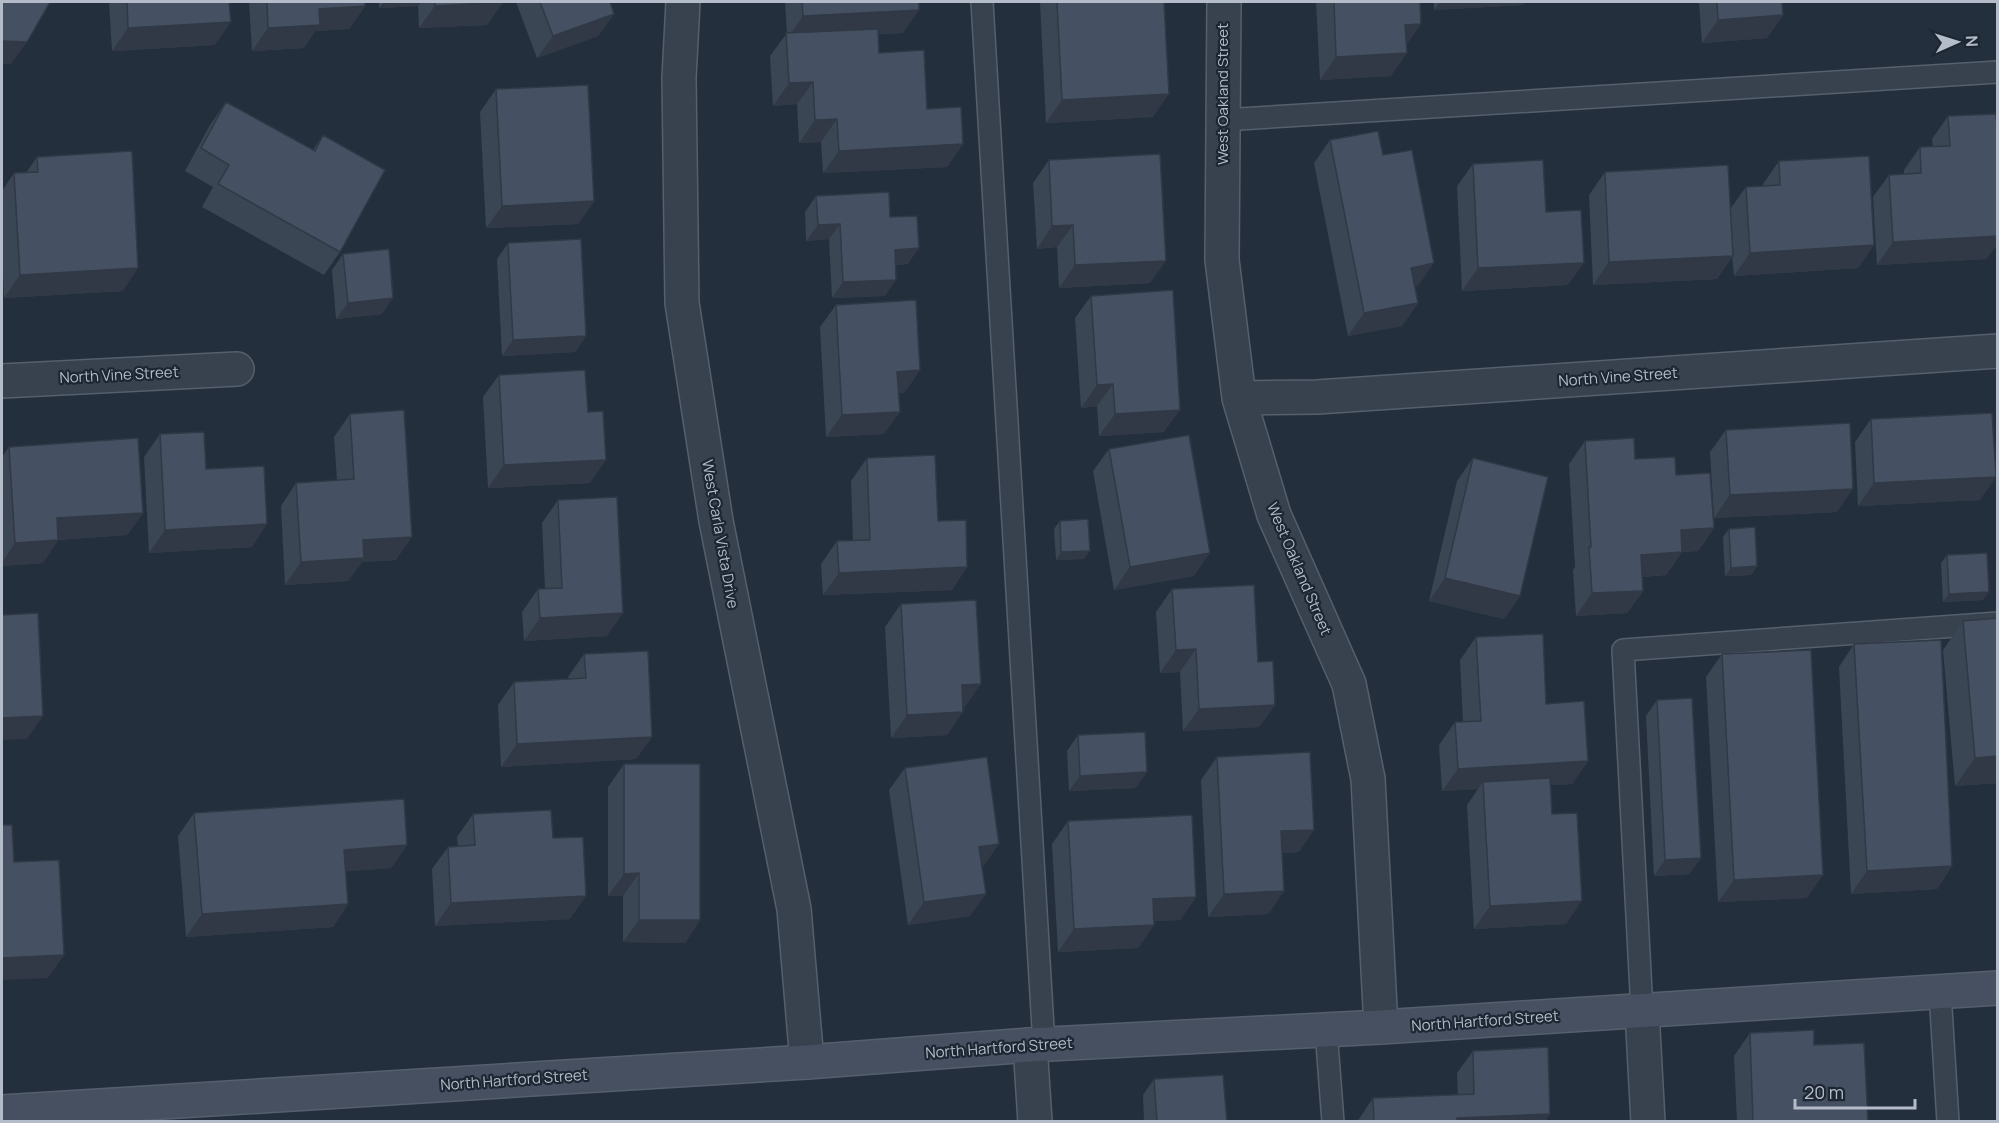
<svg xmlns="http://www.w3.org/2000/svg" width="1999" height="1123" viewBox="0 0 1999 1123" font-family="Manrope,sans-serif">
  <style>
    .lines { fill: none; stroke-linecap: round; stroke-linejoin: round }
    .lane-casing { stroke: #565f6c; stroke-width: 24 }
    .street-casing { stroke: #565f6c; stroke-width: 36 }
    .secondary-casing { stroke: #565f6c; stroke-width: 36 }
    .lane { stroke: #38414e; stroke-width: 21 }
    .street { stroke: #38414e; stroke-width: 33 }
    .secondary { stroke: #465061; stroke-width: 33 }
    .wall { fill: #3b4654 }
    .shaded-wall { fill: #303945 }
    .building { fill: #455162; stroke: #303945; stroke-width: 1.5 }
    .labels { text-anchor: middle; stroke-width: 4.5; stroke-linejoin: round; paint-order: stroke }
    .street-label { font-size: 15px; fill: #b4bcc9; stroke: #1d2633 }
  </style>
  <rect width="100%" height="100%" fill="#242f3e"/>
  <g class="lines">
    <g class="lane-casing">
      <path id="lane" d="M982,2l62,1043
        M1223,120l775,-48
        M1940,992l8,130
        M1642,1011l-19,-361 375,-27
        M1326,1030l7,92"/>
    </g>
    <g class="street-casing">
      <path id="street" d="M683,2l-4,76 3,225 34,218 78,388 13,153
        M1224,2l-2,258 17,138 35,117 75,169 19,95 13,248
        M2,381l235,-12
        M1239,398l78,-1 681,-46
        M1642,1011l6,111
        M1030,1045l5,77"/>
    </g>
    <g class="secondary-casing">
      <path id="secondary" d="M2,1112l805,-50 223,-17 351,-18 617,-39"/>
    </g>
    <use href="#lane" class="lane"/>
    <use href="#street" class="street"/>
    <use href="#secondary" class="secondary"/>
  </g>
  <path class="wall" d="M109,2h120l-14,43 -103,6z
    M249,2h116v4l-16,23 -34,2 -11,17 -52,3z
    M379,2h124l-16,23 -68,3 -1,-22 -39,2z
    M516,2h94l4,12 -16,22 -61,22z
    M785,2h134l-16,31 -25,1 1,19 48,56 36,35 -16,23 -124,6 -2,-31 -22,1 -2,-39 -24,2 -3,-50 17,-23z
    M1040,2h124l-11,115 -107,6z
    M1316,2h104l-14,43 -15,31 -71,4z
    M1434,2h91l-3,3 -88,5z
    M1699,2h83l1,13 -16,23 -65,5z
    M496,89l98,112 -16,23 -92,4 -6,-116z
    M226,102l87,48 10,-15 17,117 -16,23 -122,-68 11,-20 -28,-16 25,-46z
    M1948,116l50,26v101l-12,16 -109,6 -4,-68 16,-22 15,-1v-4l16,-23h13l-1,-8z
    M1330,140l53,15 35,131 -3,1 3,16 -16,23 -54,10 -34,-173z
    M37,157l86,134 -119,7 -2,-44v-63l12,-18h12z
    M1049,160l101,123 -91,5 -2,-41 -20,2 -4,-66z
    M1779,161l95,84 -16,23 -124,8 -2,-20 -15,23 -124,6 -4,-90 16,-23 125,37 16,-22 17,-1v-2z
    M1473,164l73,48 22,73 -106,6 -5,-105z
    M816,196l74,21 18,47 -13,1 -10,31 -53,2 -3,-59 -23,2 -1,-29z
    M508,243l78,93 -11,16 -73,4 -5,-97z
    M343,254l39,60 -46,5 -4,-49z
    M1091,296l73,136 -65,4 -2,-30 -16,2 -6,-90z
    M836,305l84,65 -16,23h-5l-15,41 -58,3 -6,-110z
    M499,375l89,37 2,71 -102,5 -5,-91z
    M350,414l46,146 -34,2 -14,19 -63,4 -4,-79 15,-23 41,-3 -3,-43z
    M1871,419l109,81 -122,6 -3,-64z
    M1726,430l111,82 -123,6 -4,-66z
    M160,434l46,35 46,78 -103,6 -5,-96z
    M1585,441l91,34 38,53 -16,23 -16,1 -16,23 -24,2 1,14 -16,22 -51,3 -3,-46 2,-3 -6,-103z
    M9,447l134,66 -16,22 -69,5 -15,23 -41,3v-109z
    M1109,449l85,127 -80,14 -21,-119z
    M867,458l71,63 29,46 -15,23 -129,5 -2,-31 16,-23h16l-2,-60z
    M1473,458l47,138 -16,23 -75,-18 28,-120z
    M558,500l49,136 -83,5 -2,-29 16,-23h7l-3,-66z
    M1060,521l24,38 -28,1 -2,-31z
    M1729,529l28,37 -6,9 -26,1 -2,-39z
    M1947,555l36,45 -40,2 -2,-39z
    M1172,589l86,73 17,43 -16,22 -76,4 -3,-59 -20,1 -4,-61z
    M901,604l64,103h-2l-16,28 -56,3 -6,-111z
    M1963,621l35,162 -43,3 -12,-136z
    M1476,637l70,67 42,57 -16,23 -21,1 1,29 14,110 -92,5 -7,-124 11,-16 -36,2 -3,-46 16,-23h8l-3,-62z
    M1854,644l98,222 -15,23 -86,5 -12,-227z
    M584,654l68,83 -16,22 -135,8 -3,-62 16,-23 55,-3 -1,-2z
    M1722,654l85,244 -89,4 -12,-225z
    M1657,700l44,158 -12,16 -35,2 -8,-160z
    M1078,735l58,53 -67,3 -2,-40z
    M1217,757l82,95 -17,1 2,38 -16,23 -60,3 -7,-137z
    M624,764l76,156 -15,23 -62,-1v-46h-15v-109z
    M905,768l77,99 -12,49 -62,9 -19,-135z
    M194,813l213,32 -16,23 -45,3 2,33 -15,23 -147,10 -8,-101z
    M473,814l80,24 17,81 -135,7 -3,-57 16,-22 10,-1 -1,-9z
    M1068,821l128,76 -16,23 -26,1v4l-16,23 -80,4 -6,-108z
    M1750,1033l64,12 54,77h-131l-3,-66z
    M1473,1051l77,63 -5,8h-188l16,-24 85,-3 -1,-22z
    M1154,1079l73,43h-83l-1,-27z"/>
  <path class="shaded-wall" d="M384,2h37l-3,4 -39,2z
    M503,2l-16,23 -68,3 16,-22z
    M1440,2h85l-3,3 -88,5z
    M365,6l-16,23 -34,2 -11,17 -52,3 16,-23 51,-19z
    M919,10l-16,23 -116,6 16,-23z
    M614,14l-16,22 -61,22 16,-22z
    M1783,15l-16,23 -65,5 16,-23z
    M231,22l-16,23 -103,6 16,-23z
    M1421,24l-16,23v-22z
    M4,41l23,1 -16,22h-9v-20z
    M1407,53l-16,23 -71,4 16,-23z
    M813,82l-16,22 -24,2 16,-23z
    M1169,94l-16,23 -107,6 16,-23z
    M837,119l-16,23 -22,1 16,-23z
    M963,144l-16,23 -124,6 16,-22z
    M594,201l-16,23 -92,4 16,-22z
    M840,224l-11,15 -23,2 12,-16z
    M1073,225l-16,22 -20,2 15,-23z
    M1998,236v7l-12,16 -109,6 16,-23z
    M1874,245l-16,23 -124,8 16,-23z
    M919,248l-11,16 -25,1 12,-15z
    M1733,256l-16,23 -124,6 16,-23z
    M1166,261l-16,22 -91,5 16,-23z
    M1434,263l-16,23 -23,4 16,-22z
    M1584,263l-16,22 -106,6 16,-23z
    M138,268l-15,23 -119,7 16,-23z
    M896,280l-11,16 -53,2 11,-16z
    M393,298l-11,16 -46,5 12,-16z
    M1418,303l-16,23 -54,10 16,-23z
    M586,336l-11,16 -73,4 11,-16z
    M920,370l-16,23 -22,1 15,-22z
    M1113,384l-16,22 -16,2 16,-23z
    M1180,410l-16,22 -65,4 16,-22z
    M900,412l-16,22 -58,3 16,-22z
    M606,460l-16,23 -102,5 16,-23z
    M1996,477l-16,23 -122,6 16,-23z
    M1853,489l-16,23 -123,6 16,-23z
    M143,513l-16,22 -86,6 16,-23z
    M267,524l-15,23 -103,6 16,-23z
    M1714,528l-16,23 -33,2 16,-23z
    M412,537l-16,23 -34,2 -14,19 -63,4 16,-23 62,-22z
    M58,540l-15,23 -41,3v-3l13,-20z
    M1090,551l-6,8 -28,1 5,-8z
    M1682,552l-16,23 -41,3 16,-23z
    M1210,553l-16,23 -80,14 16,-23z
    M1757,566l-6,9 -26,1 6,-8z
    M967,567l-15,23 -129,5 16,-22z
    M1445,578l75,18 -16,23 -75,-18z
    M1643,591l-16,22 -51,3 16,-23z
    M1989,592l-6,8 -40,2 6,-8z
    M623,613l-16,23 -83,5 16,-23z
    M1196,649l-16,23 -20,1 16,-23z
    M981,684l-16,23 -19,1 16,-23z
    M1275,705l-16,22 -76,4 16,-22z
    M963,712l-16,23 -56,3 16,-23z
    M43,716l-16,23 -25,1v-22z
    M652,737l-16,22 -135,8 16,-23z
    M1998,756v27l-43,3 20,-28z
    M1588,761l-16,23 -88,5 -1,-7 -5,7 -36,2 16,-22z
    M1147,772l-11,16 -67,3 11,-15z
    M1314,830l-15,22 -34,2 16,-23z
    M999,844l-16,23 -4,-20z
    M407,845l-16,23 -63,5 16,-23z
    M1701,858l-12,16 -35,2 11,-16z
    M1952,866l-15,23 -86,5 16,-23z
    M639,873l-16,23h-15l16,-22z
    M1823,875l-16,23 -89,4 16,-22z
    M1284,891l-16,23 -60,3 16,-23z
    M986,894l-16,22 -62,9 16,-23z
    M586,896l-16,23 -135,7 16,-23z
    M1196,897l-16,23 -43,2 16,-23z
    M1582,901l-16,23 -92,5 16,-23z
    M348,904l-15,23 -147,10 16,-23z
    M639,920h61l-15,23 -62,-1z
    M1154,925l-16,23 -80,4 16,-23z
    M64,955l-16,23 -46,2v-22z
    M1550,1114l-5,8h-90l2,-4z"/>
  <path class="building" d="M2,2h48l-23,40 -23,-1 -2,4z
    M127,2h102l2,20 -103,6z
    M267,2h98v4l-46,3 1,16 -52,3z
    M435,2h68l-68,4z
    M540,2h70l4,12 -61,22z
    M802,2h117v8l-116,6z
    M1057,2h107l5,92 -107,6z
    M1334,2h86l1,22 -16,1 2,28 -71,4z
    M1717,2h65l1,13 -65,5z
    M878,29l1,24 45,-3 3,59 34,-2 2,37 -124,7 -2,-32 -22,1 -2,-38 -24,1 -3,-50z
    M588,85l6,116 -92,5 -6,-117z
    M226,102l89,49 8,-16 62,35 -45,82 -122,-68 11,-19 -28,-17z
    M1996,114l2,28v94l-105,6 -4,-67 32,-2 -1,-26 30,-1 -2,-30z
    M1378,131l5,24 29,-5 22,113 -23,5 7,35 -54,10 -34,-173z
    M132,151l6,117 -118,7 -6,-102 24,-1 -1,-15z
    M1160,154l6,107 -91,4 -2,-40 -21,1 -3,-66z
    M1869,156l5,89 -124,8 -4,-66 34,-2 -1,-24z
    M1543,160l3,52 35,-2 3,53 -106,5 -5,-104z
    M1728,165l5,91 -124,6 -4,-90z
    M889,192l1,25 27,-1 2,32 -24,2 1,30 -53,2 -3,-58 -22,1 -2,-29z
    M581,239l5,97 -73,4 -5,-97z
    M389,249l4,49 -45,5 -5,-49z
    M1173,290l7,120 -65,4 -2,-30 -16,1 -6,-89z
    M916,300l4,70 -23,2 3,40 -58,3 -6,-110z
    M585,370l3,42 15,-1 3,49 -102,5 -5,-90z
    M404,410l8,127 -49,3 1,18 -63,4 -5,-79 58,-4 -4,-65z
    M1992,413l4,64 -122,6 -3,-64z
    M1850,423l3,66 -123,6 -4,-65z
    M204,432l2,37 58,-3 3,58 -102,6 -5,-96z
    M1189,435l21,118 -80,14 -21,-118z
    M138,438l5,75 -86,5 1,22 -43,3 -6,-96z
    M1634,438l1,21 40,-2 1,18 34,-2 4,55 -33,2 1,22 -41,3 2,36 -51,2 -3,-46h2l-6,-106z
    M935,455l3,66 28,-1 1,47 -128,6 -2,-32 33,-1 -3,-82z
    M1473,458l75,19 -28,119 -75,-18z
    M617,497l6,116 -83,5 -2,-29 24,-1 -4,-88z
    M1088,519l2,32 -29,1 -1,-31z
    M1755,527l2,39 -26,2 -2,-39z
    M1987,553l2,39 -40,2 -2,-39z
    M1254,585l4,77 15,-1 2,44 -76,4 -3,-60 -20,1 -4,-61z
    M976,600l5,84 -19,1 1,27 -56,3 -6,-111z
    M38,613l5,103 -41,2v-103z
    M1998,618v138l-23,2 -12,-137z
    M1543,634l3,70 38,-3 4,60 -130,8 -3,-47 26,-1 -5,-84z
    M1941,640l11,226 -85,5 -13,-227z
    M1811,650l12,225 -89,5 -12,-226z
    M648,651l4,86 -135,7 -3,-62 72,-4 -2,-24z
    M1692,698l9,160 -36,2 -8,-160z
    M1145,732l2,40 -67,4 -2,-41z
    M1310,752l4,78 -33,1 3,60 -60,3 -7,-137z
    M987,757l12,87 -20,3 7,47 -62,8 -19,-134z
    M624,764h76v156h-61v-47l-15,1z
    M1550,778l2,36 25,-1 5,88 -92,5 -7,-124z
    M404,799l3,46 -63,5 4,54 -146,10 -8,-101z
    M551,810l2,28 30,-1 3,59 -135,7 -3,-56 27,-2 -2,-31z
    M1192,815l4,82 -43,2 1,26 -80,4 -6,-108z
    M2,825h10l2,37 45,-2 5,95 -62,3z
    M1814,1030v15l50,-2 4,79h-115l-3,-89z
    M1548,1047l2,67 -93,4v4h-83l-1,-24 101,-4 -1,-43z
    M1223,1075l4,47h-70l-3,-43z"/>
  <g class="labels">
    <g class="street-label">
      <text transform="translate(1223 94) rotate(-90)" y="5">West Oakland Street</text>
      <text transform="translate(119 375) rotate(-3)" y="5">North Vine Street</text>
      <text transform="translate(1618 377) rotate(-4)" y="5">North Vine Street</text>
      <text transform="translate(720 534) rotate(80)" y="5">West Carla Vista Drive</text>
      <text transform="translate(1299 569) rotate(67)" y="5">West Oakland Street</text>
      <text transform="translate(1485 1021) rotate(-4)" y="5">North Hartford Street</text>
      <text transform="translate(999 1048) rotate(-4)" y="5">North Hartford Street</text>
      <text transform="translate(514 1080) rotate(-4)" y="5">North Hartford Street</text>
    </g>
  </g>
  <rect width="1999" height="1123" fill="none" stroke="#b4bcc9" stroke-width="6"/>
  <g transform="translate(1957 42) rotate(87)" stroke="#1d2633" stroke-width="4.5" paint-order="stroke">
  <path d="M0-4.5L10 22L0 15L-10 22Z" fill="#b4bcc9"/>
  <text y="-9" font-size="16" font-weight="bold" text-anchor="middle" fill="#b4bcc9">N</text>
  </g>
  <path d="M1795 1099v9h120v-9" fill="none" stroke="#b4bcc9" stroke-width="3"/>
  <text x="1804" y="1099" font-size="18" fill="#b4bcc9" stroke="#1d2633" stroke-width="4.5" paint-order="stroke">20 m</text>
</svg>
